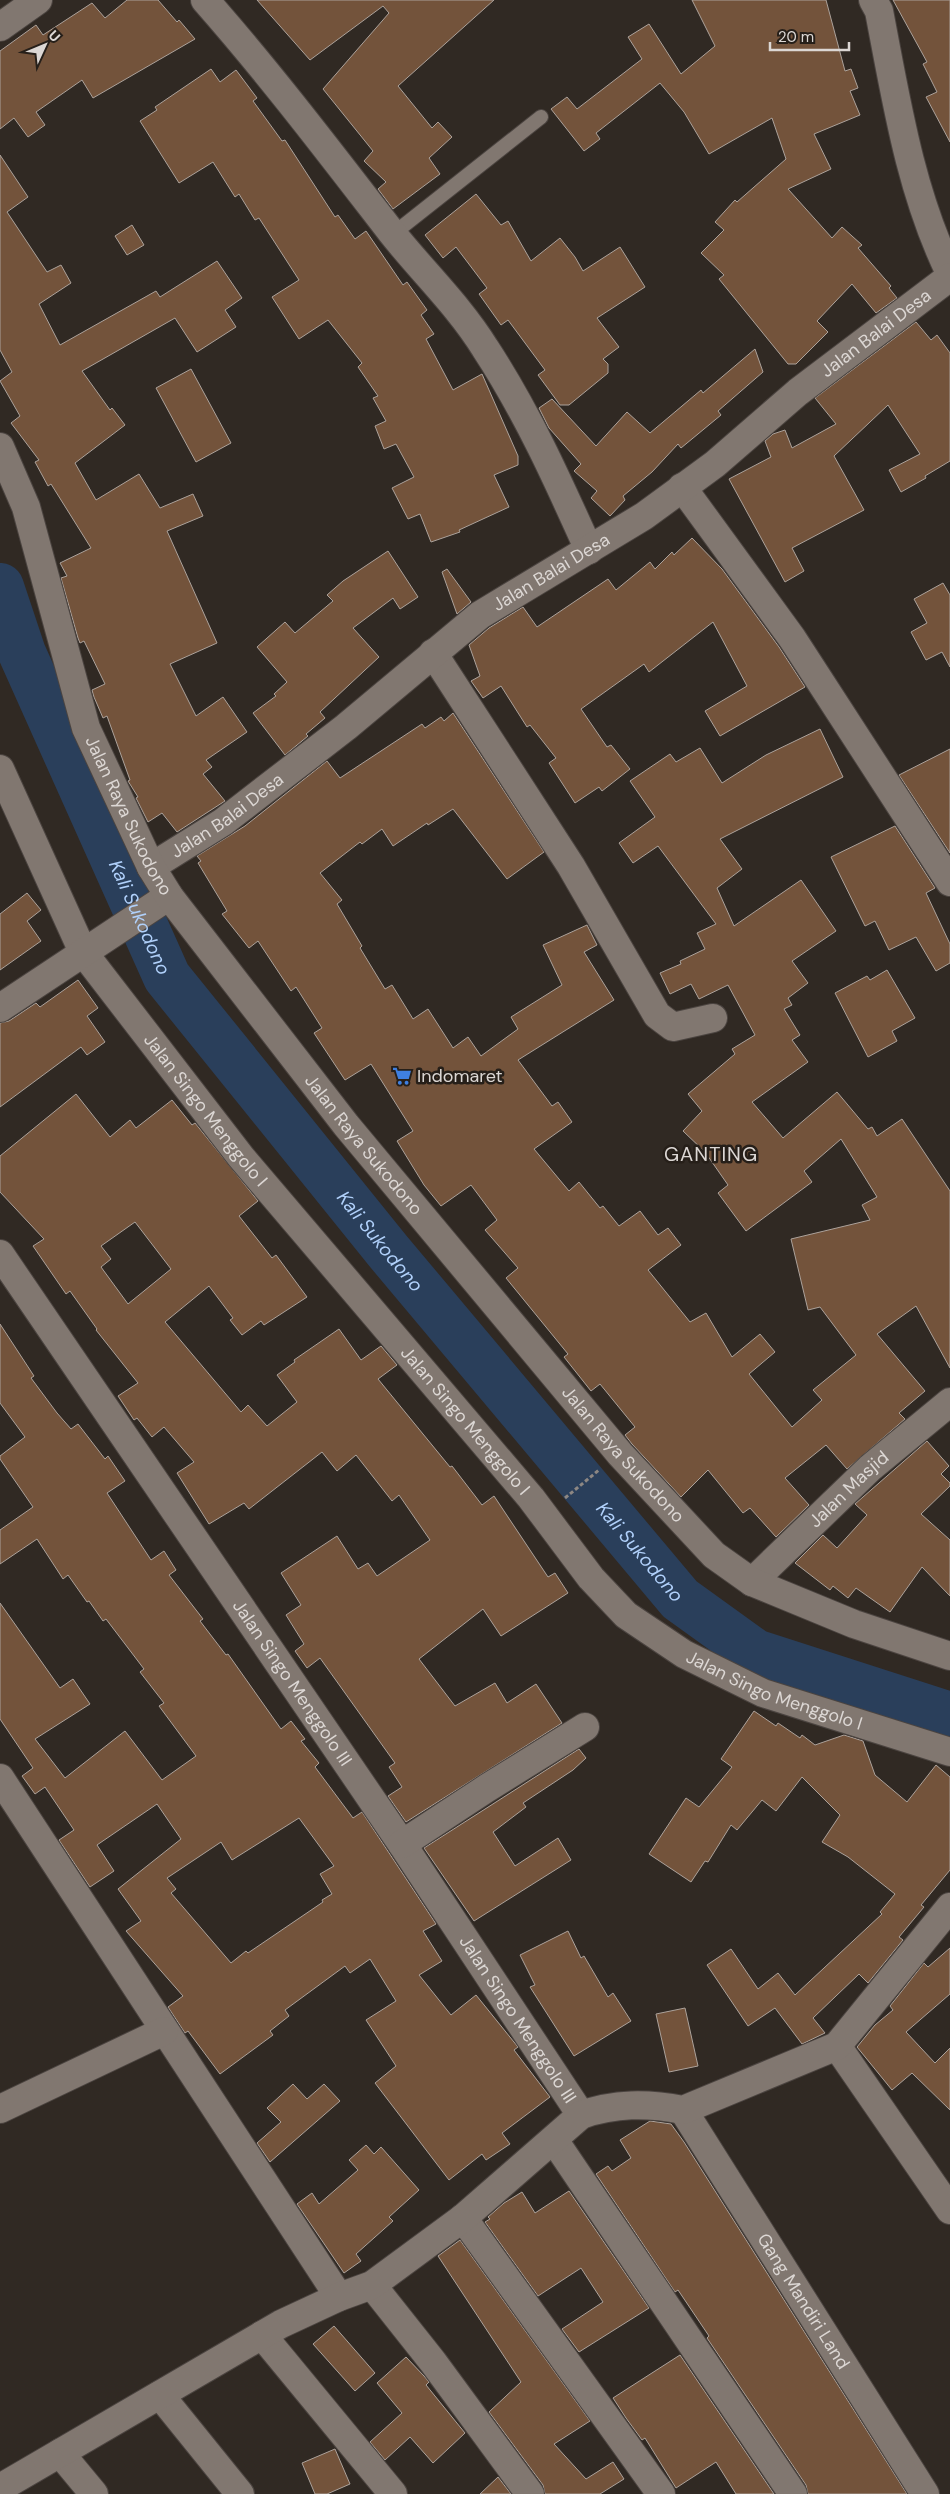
<svg xmlns="http://www.w3.org/2000/svg" width="950" height="2494" viewBox="0 0 950 2494" font-family="'DM Sans',sans-serif">
  <style>
    .lines { fill: none; stroke-linecap: round; stroke-linejoin: round }
    .river { stroke: #2a3f5b; stroke-width: 48 }
    .building { fill: #73533b; stroke: #aca29b; fill-rule: evenodd }
    .service-casing { stroke: #4b4440; stroke-width: 16 }
    .minor-casing { stroke: #4b4440; stroke-width: 30 }
    .tertiary-casing { stroke: #4b4440; stroke-width: 30 }
    .secondary-casing { stroke: #4b4440; stroke-width: 30 }
    .path { stroke: #8d8783; stroke-width: 3; stroke-dasharray: 4 2.5; stroke-linecap: butt }
    .service { stroke: #817770; stroke-width: 14 }
    .minor { stroke: #817770; stroke-width: 28 }
    .tertiary { stroke: #817770; stroke-width: 28 }
    .secondary { stroke: #817770; stroke-width: 28 }
    .labels { text-anchor: middle; stroke-width: 5; stroke-linejoin: round; paint-order: stroke }
    .street-label { font-size: 18px; fill: #dcd7d4; stroke: #261f19 }
    .poi-label { font-size: 18px; fill: #dcd7d4; stroke: #261f19; text-anchor: start }
    .water-label { font-size: 19px; font-style: italic; fill: #b0d0fa; stroke: #261f19 }
    .quarter-label { font-size: 20px; letter-spacing: 1px; fill: #dcd7d4; stroke: #261f19 }
  </style>
  <rect width="100%" height="100%" fill="#302923"/>
  <g class="lines">
    <path class="river" id="s1" d="M0,587l22,66 145,324 221,274 292,348 75,54 195,63"/>
  </g>
  <path class="building" d="M127,0h31l19,22 2,-2 16,19 -102,59 -11,-18 -46,32 9,13 -17,12 -14,-19 -14,11v-78l36,-26 7,10 49,-32 13,15z
    M257,0h237l-96,86 34,42 6,-6 14,15 -23,21 11,16 -47,35 -15,-20 8,-7 -22,-21 9,-10 -50,-62 66,-76 -6,-7 -73,54z
    M692,0h134l19,71 6,-2 7,19 -8,3 10,24 -46,19 17,35 -43,20 44,49 10,-11 20,18 -4,3 33,38 -2,2 8,10 -21,15 -24,-29 -35,37 11,11 -32,32h-8l-69,-85 5,-4 -23,-22 23,-23 -9,-8 20,-22 2,2 49,-43 -14,-41 -63,36 -25,-42 -24,-29 -64,50 4,6 -16,12 -33,-42 16,-12 10,12 65,-50 -14,-22 21,-13 32,50 34,-28z
    M893,0h57v142l-24,-45 11,-5 -14,-28 4,-2z
    M211,69l9,13 16,-12 21,28 -4,3 29,40 3,-1 50,77 3,-2 17,24 11,-8 37,54 4,-3 20,28 -6,5 13,19 -8,5 27,51 29,-16 36,82v9l-24,10 15,32 -50,23 1,2 -29,10 -11,-28 -12,5 -16,-31 22,-11 -18,-33 -12,5 -9,-23 11,-5 -13,-23 5,-2 -20,-29 4,-4 -34,-43 -29,19 -27,-42 27,-17 -40,-62 -4,2 -16,-26 -4,3 -22,-35 -34,21 -39,-62 17,-11 -2,-3z
    M0,155l28,42 -21,15 40,60 14,-7 10,18 -32,21 21,41 96,-54 4,6 57,-36 25,37 -17,12 11,17 -39,25 -22,-34 -93,53 28,39 2,-2 13,17 -50,38 21,37 43,-26 21,34 33,-14 10,22 -36,15 50,112 -47,21 26,52 27,-19 24,35 -41,28 6,7 -9,7 22,27 -48,31 -15,-19 -14,9 -12,-24 2,-1 -10,-16 2,-1 -23,-64 -4,2 -9,-21 -2,-7 13,-6 -21,-43 -4,2 -2,-5 -17,-60 6,-2 -7,-13 31,-15 -40,-64 -3,2 -13,-24 4,-2 -28,-37 9,-7 -20,-35 12,-9 -12,-22z
    M476,194l25,31 7,-4 23,40 29,-23 15,19 8,14 37,-24 25,40 -48,31 22,29 -16,12 5,5v9l-39,32h-9l-22,-30 7,-5 -37,-50 -7,5 -22,-31 8,-6 -31,-41 -13,11 -18,-23z
    M132,225l12,20 -17,10 -12,-19z
    M916,322l15,18 6,-5 13,18v108l-25,15 1,2 -25,14 -12,-22 31,-16 -32,-49 -54,51 30,54 -72,38 12,23 -19,11 -56,-103 42,-22 -6,-16 8,-7 12,-4 7,18 44,-24 -21,-26z
    M755,349l8,23 -45,39 3,4 -40,33 -3,-4 -26,28 -29,24 2,4 -15,16 -19,-18 6,-7 -23,-20 7,-7 -32,-36 -10,-20 13,-9 44,47 31,-34 23,21 51,-43 2,3z
    M191,369l40,74 -35,19 -40,-74z
    M692,538l30,31 57,78 26,40 -85,49 -15,-25 42,-25 -34,-64 -64,50 -5,-8 -63,45 26,38 4,-2 19,24 -28,22 -3,-4 -24,16 -26,-40 7,-5 -26,-33 -3,2 -26,-41 -18,12 -12,-17 9,-5 -11,-31 20,-17 34,-21 14,20 71,-48 8,11 34,-28 5,7 17,-17 2,3z
    M388,551l30,46 -18,12 -7,-11 -40,30 26,29 -59,55 5,6 -19,16 2,2 -23,19 -32,-42 23,-17 -2,-2 13,-12 -30,-35 28,-25 10,11 38,-32 -6,-6 16,-14z
    M447,569l24,33 -14,12 -15,-42z
    M943,583l7,12v72l-8,-15 -16,8 -15,-28 16,-9 -13,-24z
    M453,713l91,139 -37,27 -54,-70 -25,16 -1,-2 -34,23 -11,-17 -20,15 -2,-2 -40,31 22,27 -5,4 25,42 -2,2 25,41 7,-4 21,34 15,-10 25,39 15,-11 13,19 37,-27 -7,-12 51,-32 -19,-40 44,-20 10,20 -13,7 30,48 -96,60 34,46 6,-4 14,20 -38,27 35,42 10,-9 21,26 3,-2 16,20 21,-15 18,24 10,-7 13,17 -33,25 42,52 16,-9 26,44 28,-23 15,18 -26,22 43,53 30,-27 -9,-10 43,-35 -36,-48 -12,3 -17,-71 79,-19 -8,-15 15,-8 -36,-58 -37,32 8,11 -66,49 -28,-38 10,-8 -23,-33 -22,-21 19,-20 -14,-17 47,-40 -3,-5 23,-14 -27,-50 -29,14 -8,-15 -21,10 -10,-21 21,-9 -1,-3 25,-12 -8,-16 19,-9 -58,-78 -25,17 -14,-20 36,-26 -25,-36 40,-27 6,8 24,-14 22,35 44,-28 54,-26 23,48 -123,62 22,30 -25,19 17,38 67,-46 35,51 -44,30 16,22 -20,15 4,7 -8,4 16,26 -8,5 16,22 -56,40 31,36 54,-46 31,37 4,-2 5,9 25,-17 48,72v177l-34,-62 -39,28 48,57 -26,22 6,6 -58,50 -21,-24 -41,33 24,27 -33,32 -26,-29 -7,5 -35,-43 -27,27 -49,-53 -7,-9 10,-8 -35,-43 -9,7 -27,-34 4,-3 -62,-76 12,-10 -33,-38 12,-10 -26,-35 -30,21 -17,-21 -27,-44 16,-10 -42,-67 -26,16 -31,-47 8,-5 -26,-41 -5,4 -33,-50 -9,7 -27,-34 5,-3 -29,-48 3,-2 -4,-5 48,-30 82,-65 13,17 82,-54 3,4 16,-11 3,4z
    M950,749v104l-51,-78z
    M895,826l40,62 -9,5 24,51v19l-14,8 -20,-34 -27,13 -14,-29 -10,5 -34,-69z
    M27,893l14,17 -14,11 14,20 -41,29v-56z
    M887,970l28,48 -23,13 5,10 -29,16 -33,-64 32,-17 3,4z
    M78,980l20,28 -11,8 18,26 -18,13 -6,-8 -81,60v-84l9,-2 27,-18 4,4z
    M76,1094l34,43 20,-17 6,8 36,-28 20,25 3,-2 63,78 -19,15 33,42 4,-3 31,42 -43,28 -3,-4 -19,14 -12,-15 3,-2 -24,-32 -44,36 76,90 7,-7 19,21 30,-24 -20,-27 18,-13 -1,-2 45,-31 22,31 20,-14 16,19 -19,14 72,88 2,-1 30,39 12,-9 54,81 7,-4 13,20 -67,43 -18,-27 -64,50 36,47 40,-23 12,20 29,-19 26,39 -156,99 -18,-26 14,-9 -13,-20 6,-4 -75,-105 -13,10 -12,-17 9,-7 -18,-29 15,-10 -20,-32 56,-37 21,33 10,-6 9,13 53,-36 -31,-45 -7,6 -36,-46 -19,16 -15,-19 -73,57 -5,-6 -35,21 -32,-51 17,-11 -30,-35 -12,10 -15,-19 -3,2 -16,-24 20,-13 -42,-53 1,-1 -27,-38 -4,3 -33,-48 11,-7 -44,-47v-36zM135,1222l36,47 -43,35 -27,-37 10,-8 -10,-13z
    M0,1324l34,52 -3,2 26,35 14,16 7,-5 27,35 3,-3 17,25 -18,12 44,67 13,-9 12,19 -7,5 34,44 -3,2 26,34 2,-1 53,75 10,-8 14,18 -4,2 18,22 -4,4 38,51 9,-6 74,112 -13,7 19,30 -23,14 32,40 25,-20 42,52 -4,3 36,47 -48,36 8,11 -24,16 -4,-6 -33,26 -74,-97 21,-17 -30,-46 30,-19 -26,-42 -20,14 -5,-7 -60,44 4,6 -19,15 3,4 -53,39 -32,-43 -3,2 -17,-26 15,-11 -57,-65 15,-10 -23,-32 63,-50 -24,-35 -60,41 17,26 -24,16 -31,-47 15,-10 -29,-43 -10,7 -13,-18 11,-8 -33,-49v-116l60,85 13,-9 17,25 -55,35 30,39 60,-47 37,49 34,-24 -37,-50 5,-3 -24,-31 4,-3 -38,-50 -3,2 -14,-20 -2,1 -19,-27 -5,4 -26,-40 -37,25v-34l33,-23 -33,-48v-3l25,-19 -25,-34zM299,1818l35,48 -14,8 12,20 -10,6 1,2 -75,51 -2,-2 -15,12 -60,-70 5,-4 -9,-11 54,-36 11,18z
    M927,1441l22,25 -8,8 9,9v3l-29,28 29,26v56l-28,-29 -32,45 -34,-24 -8,10 -15,-12 -3,4 -35,-27 28,-28 14,13 30,-33 -12,-11z
    M754,1711l22,15 2,-3 22,15 2,-3 13,10 29,-10 19,6 12,34 32,27 29,-37 14,12v93l-29,35 3,2 -25,30 4,3 -35,43 -9,-9 -46,44 12,15 -23,11 -27,-36 -27,18 -41,-61 24,-16 27,40 20,-16 17,22 87,-81 -2,-2 15,-18 -47,-37 -26,-15 18,-27 -38,-38 -26,34 -14,-11 -25,30 -6,-5 -23,37 -3,-1 -14,21 -42,-28 37,-56 13,9 33,-40 -11,-8z
    M579,1749l7,9 -13,12 -50,33 3,4 -33,25 22,34 43,-28 13,22 -97,61 -50,-73z
    M568,1931l13,27 3,-2 24,41 5,-4 18,28 -57,35 -44,-69 5,-2 -15,-30z
    M950,1948v46l-44,38 29,31 15,-15v62l-38,-37 -20,17 -35,-43 18,-22 18,-15 -3,-4 34,-43 4,4z
    M685,2008l13,58 -29,6 -13,-58z
    M293,2084l14,15 17,-15 16,17 -70,61 -13,-19 24,-21 -14,-14z
    M650,2121l21,3 13,18 223,352h-99l-2,-9 -99,-147 2,-2 -31,-46 -3,2 -79,-118 12,-8 4,5 19,-13 -11,-18z
    M366,2145l8,9 7,-7 38,43 -30,27 4,4 -37,33 5,7 -17,12 -47,-69 15,-11 7,11 39,-34 -9,-10z
    M569,2191l80,117 -70,44 -17,-23 41,-27 -22,-34 -43,28 -53,-74 5,-3 -2,-2 16,-14 18,-11 13,21z
    M460,2240l130,181 -36,23 32,35 27,-17 11,17 -24,15h-55l-2,-9 -54,-73 32,-30 -83,-126z
    M334,2326l41,47 -20,18 -42,-47z
    M680,2355l94,139h-38l-20,-32 -40,26 -31,-50 -3,2 -16,-22 -13,-20z
    M406,2357l18,19 5,6 -3,3 39,48 -32,30 -23,-26 -25,23 -15,-18 32,-29 -25,-30z
    M335,2449l15,35 -23,10h-12l-13,-31z
    M498,2477l13,17h-31z"/>
  <g class="lines">
    <g class="service-casing">
      <path id="service" d="M393,234l148,-117"/>
    </g>
    <g class="minor-casing">
      <g id="minor">
        <path d="M205,0c66,75 126,154 187,233 31,39 67,73 93,115 42,64 73,133 104,202"/>
        <path d="M873,0l6,11c17,88 31,180 71,262"/>
        <path d="M0,27l38,-27"/>
        <path d="M682,487l110,151 158,244"/>
        <path d="M433,653l138,213 86,149 16,12 40,-9"/>
        <path id="s2" d="M0,769l83,183 158,205 290,341 60,80 35,37 58,39 79,39 187,59"/>
        <path id="s3" d="M151,867l72,-45 123,-95 134,-112 164,-99 71,-52 83,-72 152,-115"/>
        <path id="s4" d="M0,1254l402,590 179,271"/>
        <path id="s5" d="M752,1582l118,-114 80,-66"/>
        <path d="M0,1778l339,519"/>
        <path d="M402,1844l85,-56 98,-61"/>
        <path d="M837,2046l113,164"/>
        <path d="M0,2109l164,-78"/>
        <path id="s6" d="M683,2110l242,384"/>
        <path d="M554,2140l239,354"/>
        <path d="M463,2218l198,276"/>
        <path d="M372,2285l61,77 97,132"/>
        <path d="M262,2335l131,159"/>
        <path d="M160,2395l80,99"/>
        <path d="M60,2453l34,41"/>
        <path d="M0,2488l281,-164 58,-27 33,-12 91,-67 118,-103c34,-12 66,-12 102,-5l154,-64 113,-139"/>
      </g>
    </g>
    <g class="tertiary-casing">
      <path id="tertiary" d="M0,1008l169,-112"/>
    </g>
    <g class="secondary-casing">
      <g id="secondary">
        <path id="s7" d="M0,447l26,60 60,221 65,139 18,29 177,229 274,329 94,101 38,27 102,42 96,32"/>
      </g>
    </g>
    <path class="path" d="M565,1498l34,-28"/>
    <use href="#service" class="service"/>
    <use href="#minor" class="minor"/>
    <use href="#tertiary" class="tertiary"/>
    <use href="#secondary" class="secondary"/>
  </g>
  <defs>
    <g id="supermarket-bare" transform="scale(1.5)"><path d="M-6-5.5h2.5l.6 2H6L4.5 2H-2.5L-4.4-4H-6ZM-1.5 3.2a1.3 1.3 0 1 0 .1 0ZM3 3.2a1.3 1.3 0 1 0 .1 0Z" fill="#3f7fe0" stroke="#261f19" stroke-width="2.5" paint-order="stroke"/></g>
  </defs>
  <g fill-rule="evenodd">
    <use href="#supermarket-bare" x="402" y="1076"/>
  </g>
  <g class="labels">
    <g class="street-label">
      <text dy="6" stroke="none"><textPath href="#s3" startOffset="902">Jalan Balai Desa</textPath></text>
      <text dy="6" stroke="none"><textPath href="#s3" startOffset="498">Jalan Balai Desa</textPath></text>
      <text dy="6" stroke="none"><textPath href="#s3" startOffset="92">Jalan Balai Desa</textPath></text>
      <text dy="6" stroke="none"><textPath href="#s7" startOffset="392">Jalan Raya Sukodono</textPath></text>
      <text dy="6" stroke="none"><textPath href="#s2" startOffset="401">Jalan Singo Menggolo I</textPath></text>
      <text dy="6" stroke="none"><textPath href="#s7" startOffset="798">Jalan Raya Sukodono</textPath></text>
      <text dy="6" stroke="none"><textPath href="#s2" startOffset="806">Jalan Singo Menggolo I</textPath></text>
      <text dy="6" stroke="none"><textPath href="#s7" startOffset="1202">Jalan Raya Sukodono</textPath></text>
      <text dy="6" stroke="none"><textPath href="#s5" startOffset="134">Jalan Masjid</textPath></text>
      <text dy="6" stroke="none"><textPath href="#s4" startOffset="519">Jalan Singo Menggolo III</textPath></text>
      <text dy="6" stroke="none"><textPath href="#s2" startOffset="1226">Jalan Singo Menggolo I</textPath></text>
      <text dy="6" stroke="none"><textPath href="#s4" startOffset="924">Jalan Singo Menggolo III</textPath></text>
      <text dy="6" stroke="none"><textPath href="#s6" startOffset="226">Gang Mandiri Land</textPath></text>
    </g>
    <g class="poi-label">
      <text x="417" y="1082">Indomaret</text>
    </g>
    <g class="water-label">
      <text dy="7" stroke="none"><textPath href="#s1" startOffset="359">Kali Sukodono</textPath></text>
      <text dy="7" stroke="none"><textPath href="#s1" startOffset="764">Kali Sukodono</textPath></text>
      <text dy="7" stroke="none"><textPath href="#s1" startOffset="1169">Kali Sukodono</textPath></text>
    </g>
    <g class="quarter-label">
      <text x="711" y="1161">GANTING</text>
    </g>
  </g>
  <g transform="translate(45 45) rotate(46)" stroke="#261f19" stroke-width="4" paint-order="stroke">
  <path d="M0-4L9 19L0 12L-9 19Z" fill="#dcd7d4"/>
  <text y="-8" font-size="14" font-weight="bold" text-anchor="middle" fill="#dcd7d4">U</text>
  </g>
  <path d="M770 42v8h79v-8" fill="none" stroke="#dcd7d4" stroke-width="2.5"/>
  <text x="778" y="42" font-size="15" fill="#dcd7d4" stroke="#261f19" stroke-width="4" paint-order="stroke">20 m</text>
</svg>
